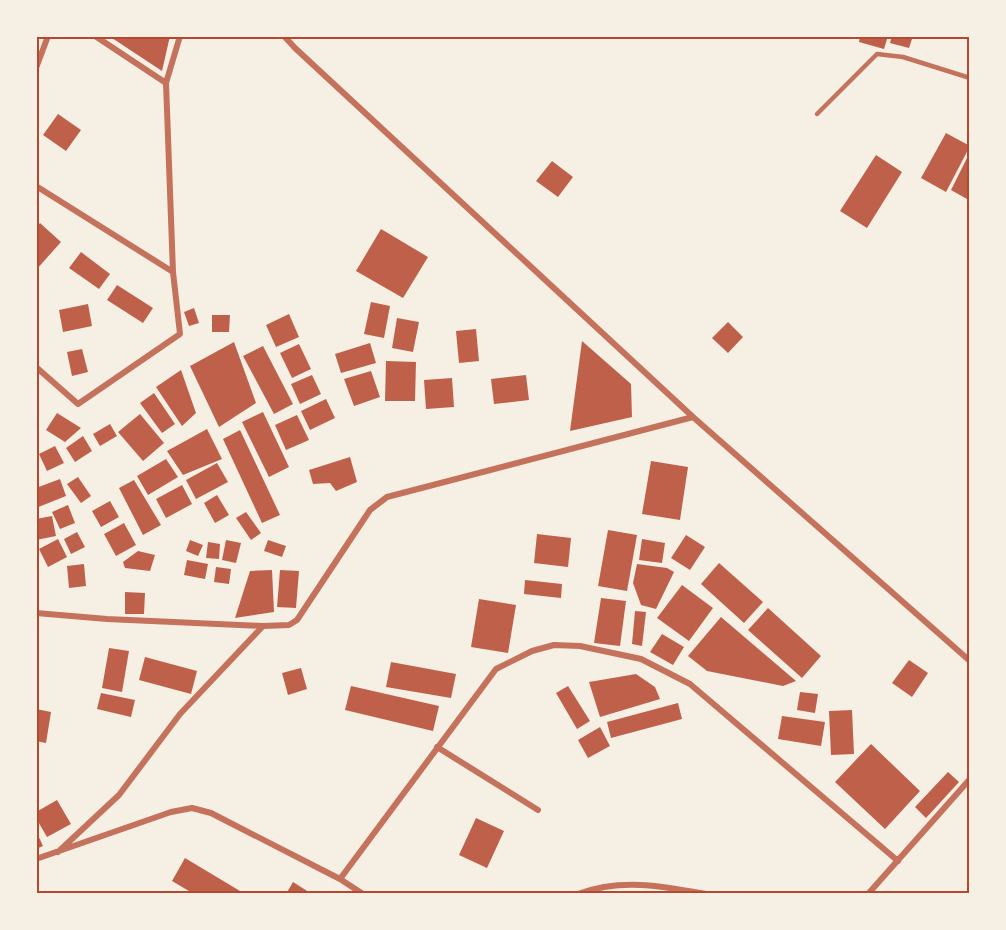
<svg xmlns="http://www.w3.org/2000/svg" width="1006" height="930" viewBox="0 0 1006 930" font-family="Quicksand,sans-serif">
  <style>
    .building { fill: #bf614a }
    .lines { fill: none; stroke-linecap: round; stroke-linejoin: round }
    .service { stroke: #c5725c; stroke-width: 4.5 }
    .minor { stroke: #c5725c; stroke-width: 6 }
    .neatline { fill: none; stroke: #b5482f; stroke-width: 2 }
  </style>
  <rect width="100%" height="100%" fill="#f6efe4"/>
  <path class="building" d="M109,36h61l-8,35z
    M860,36h28l-4,13 -25,-7z
    M892,36h21l-4,12 -19,-5z
    M58,114l23,16 -15,21 -23,-16z
    M946,133l24,13 -24,46 -25,-14z
    M876,155l26,17 -35,56 -27,-17z
    M967,158l3,2v34l-3,5 -16,-9z
    M552,161l21,16 -15,20 -22,-16z
    M40,223l21,19 -25,28v-42z
    M381,229l47,28 -25,41 -47,-27z
    M81,252l29,22 -11,15 -30,-21z
    M117,285l36,23 -10,15 -36,-23z
    M371,302l19,4 -6,32 -20,-4z
    M88,304l4,22 -29,6 -4,-22z
    M194,308l5,15 -10,3 -5,-14z
    M289,314l10,23 -23,10 -10,-22z
    M212,315h18l-1,17h-17z
    M397,318l22,4 -6,30 -21,-4z
    M728,322l15,15 -15,16 -16,-15z
    M476,329l3,32 -20,2 -3,-32z
    M582,341l49,43 1,33 -62,14z
    M234,342l22,61 -37,24 -29,-61z
    M370,343l6,20 -35,10 -6,-19z
    M299,344l12,25 -19,9 -12,-25z
    M263,346l30,58 -19,10 -31,-58z
    M82,349l6,23 -16,4 -5,-24z
    M386,361l30,1 -1,39h-30z
    M181,370l15,43 -14,13 -26,-39z
    M371,371l9,26 -26,9 -10,-27z
    M312,375l9,19 -21,10 -9,-20z
    M526,375l3,25 -35,4 -3,-25z
    M452,378l2,29 -28,2 -2,-29z
    M154,393l21,31 -13,9 -22,-30z
    M326,399l9,19 -25,12 -9,-19z
    M263,412l26,55 -20,10 -27,-55z
    M57,413l24,15 -16,14 -19,-12z
    M140,414l24,29 -21,18 -25,-29z
    M297,415l12,25 -23,10 -11,-25z
    M110,424l7,12 -17,10 -7,-12z
    M207,429l15,30 -39,16 -16,-24z
    M240,430l40,85 -18,8 -39,-84z
    M83,436l9,15 -17,11 -9,-14z
    M55,446l9,17 -17,8 -8,-17z
    M350,457l7,25 -21,9 -6,-8 -17,1 -4,-14z
    M166,459l12,18 -30,18 -11,-19z
    M651,461l37,6 -8,53 -38,-6z
    M217,463l11,19 -32,17 -10,-19z
    M78,477l13,19 -10,7 -14,-19z
    M60,479l6,17 -30,12v-20z
    M134,480l27,45 -18,10 -24,-47z
    M182,485l10,19 -26,14 -10,-19z
    M217,495l12,20 -14,8 -11,-20z
    M110,501l9,16 -18,10 -9,-16z
    M68,505l7,18 -15,6 -8,-17z
    M246,512l15,21 -10,7 -15,-22z
    M52,516l4,20 -20,4v-21z
    M124,523l12,22 -20,11 -12,-22z
    M608,530l29,5 -10,56 -29,-5z
    M77,532l8,15 -14,7 -7,-15z
    M537,534l34,4 -3,29 -34,-4z
    M686,535l19,12 -15,23 -19,-12z
    M58,539l9,18 -19,10 -9,-18z
    M642,539l23,4 -3,20 -23,-3z
    M190,540l13,5 -5,11 -12,-5z
    M226,540l15,3 -5,20 -14,-3z
    M268,540l18,6 -4,11 -18,-6z
    M208,542l12,2 -1,15 -13,-1z
    M138,551l17,4 -5,16 -25,-3 -2,-6z
    M187,560l21,4 -3,15 -21,-4z
    M719,563l44,39 -19,21 -43,-39z
    M84,564l2,22 -17,2 -2,-22z
    M637,564l30,4 7,4 -18,37 -15,-4 -8,-22z
    M216,567l15,2 -2,15 -15,-2z
    M272,570l2,42 -39,6 15,-47z
    M280,570l19,1 -3,37 -19,-1z
    M525,580l37,4 -1,14 -37,-4z
    M682,585l31,23 -24,33 -32,-23z
    M125,592l20,1 -1,21h-19z
    M601,598l25,3 -6,45 -26,-3z
    M479,599l37,6 -8,48 -37,-6z
    M768,608l53,48 -19,22 -54,-48z
    M635,611l11,1 -4,34 -10,-2z
    M721,617l75,64 -13,5 -76,-15 -19,-15z
    M662,634l22,13 -11,18 -23,-13z
    M109,648l20,3 -7,41 -20,-4z
    M145,657l52,14 -6,23 -52,-14z
    M909,660l19,13 -16,24 -20,-14z
    M391,662l65,12 -5,24 -65,-11z
    M301,668l6,21 -19,6 -6,-22z
    M636,674l19,13 5,12 -60,18 -11,-35z
    M351,686l88,20 -6,25 -88,-21z
    M568,686l22,35 -13,8 -21,-36z
    M800,692l18,2 -3,19 -18,-3z
    M101,693l34,7 -4,17 -34,-8z
    M678,703l4,16 -71,19 -4,-16z
    M36,709l15,3 -5,31 -10,-2z
    M852,710l2,44 -23,1 -2,-44z
    M782,716l43,6 -4,24 -43,-7z
    M600,727l10,19 -22,12 -10,-18z
    M871,744l49,47 -35,38 -50,-47z
    M948,772l11,10 -33,36 -11,-11z
    M57,800l14,24 -24,13 -11,-19v-6z
    M476,818l28,13 -17,37 -28,-13z
    M36,831l7,15 -7,3z
    M185,858l60,36h-51l-22,-13z
    M293,882l19,12h-26z"/>
  <g class="lines">
    <path class="service" d="M817,114l60,-60 26,3 67,21"/>
    <path class="minor" d="M95,36l71,47
      M284,36l11,12 398,369 277,244
      M36,68l12,-32
      M36,186l137,86
      M36,367l42,37 102,-70 -7,-62 -7,-189 14,-47
      M36,613l71,6 156,7 -83,88 -61,81 -61,57
      M263,626l26,-1 8,-5 73,-110 17,-13 306,-80
      M437,747l101,63
      M36,859l135,-47 21,-4 19,5 129,66 23,15
      M340,879l156,-210 36,-18 22,-6 26,1 61,13 49,25 208,177
      M578,894c43,-16 84,-8 128,0
      M868,894l102,-115"/>
  </g>
  <rect width="1006" height="930" fill="none" stroke="#f6efe4" stroke-width="75"/>
  <rect x="38" y="38" width="930" height="854" class="neatline"/>
</svg>
